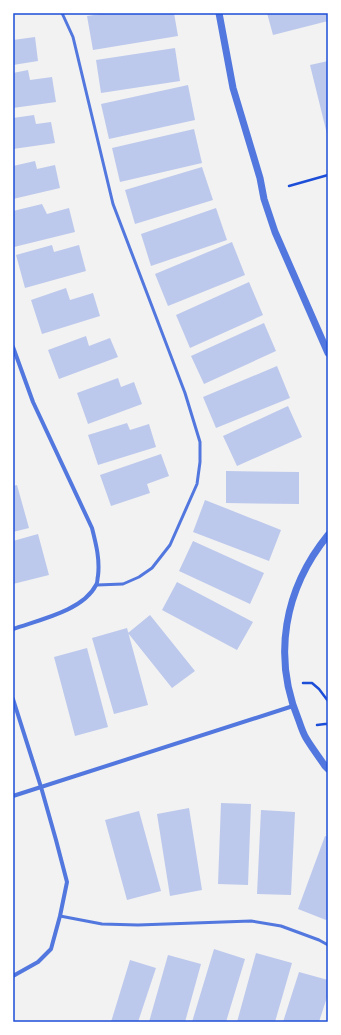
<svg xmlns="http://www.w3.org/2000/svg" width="341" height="1035" viewBox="0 0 341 1035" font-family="'Times New Roman',serif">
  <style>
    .building { fill: #bdc9ec }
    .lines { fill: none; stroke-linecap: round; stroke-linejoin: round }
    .path { stroke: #1d4ed8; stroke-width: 2.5 }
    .service { stroke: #5277de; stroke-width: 3 }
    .minor { stroke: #5277de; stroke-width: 4 }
    .tertiary { stroke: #5277de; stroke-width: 7 }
    .neatline { fill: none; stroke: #1d4ed8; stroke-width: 1.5 }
  </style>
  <rect width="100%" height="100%" fill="#f2f2f2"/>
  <path class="building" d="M108,13h66l4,23 -85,14 -6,-34z
    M267,13h61v8l-55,14z
    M35,37l3,24 -25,4v-25z
    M175,48l5,33 -79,12 -5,-33z
    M328,61v73h-1l-17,-69z
    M28,70l2,10 22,-3 4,25 -43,6v-35z
    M188,85l7,35 -86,19 -8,-35z
    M34,115l2,9 15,-2 4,21 -42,6v-31z
    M194,129l8,34 -82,19 -8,-34z
    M35,161l2,8 18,-4 5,23 -47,11v-33z
    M202,167l11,33 -78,24 -10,-34z
    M42,204l5,10 22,-6 6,24 -61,15 -1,-36z
    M216,208l11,32 -76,26 -10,-32z
    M232,242l13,33 -77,31 -13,-32z
    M52,245l2,7 25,-7 7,26 -61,17 -9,-33z
    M249,282l14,33 -73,33 -14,-33z
    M66,288l4,12 23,-7 7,23 -58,18 -11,-34z
    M264,323l12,28 -72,33 -13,-28z
    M86,336l3,10 21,-8 8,19 -59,22 -11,-29z
    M277,366l13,32 -74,30 -13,-31z
    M118,378l3,9 13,-5 8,22 -54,20 -11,-31z
    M288,406l14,31 -65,29 -14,-30z
    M127,423l3,7 19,-6 7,23 -58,18 -10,-30z
    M161,454l8,22 -22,8 3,9 -39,13 -11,-31z
    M226,471l73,1v32l-73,-1z
    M17,485l12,43 -16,4v-46z
    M205,500l76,30 -12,31 -76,-29z
    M38,534l11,41 -36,9v-43z
    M193,541l71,32 -14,31 -71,-33z
    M177,582l76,40 -16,28 -75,-40z
    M150,615l45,56 -23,17 -44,-55z
    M127,628l21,77 -34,9 -22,-76z
    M87,648l21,79 -33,9 -21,-79z
    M221,803l30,1 -3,81 -30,-1z
    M189,808l13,82 -32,6 -13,-82z
    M261,810l34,2 -4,83 -34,-1z
    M139,811l22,80 -34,9 -22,-80z
    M325,836l3,1v78l-2,5 -28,-11z
    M214,949l31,10 -19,63h-34z
    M256,953l36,10 -17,59h-38z
    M168,955l33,9 -16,58h-36z
    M130,960l26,8 -18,54h-27z
    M299,972l29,8v14l-9,28h-36z"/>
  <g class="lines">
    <path class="path" d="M289,186l39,-11
      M303,683h9l7,6 9,12
      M317,725l8,-1h3"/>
    <path class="service" d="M62,13l11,24 40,167 72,189 15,49v20l-3,22 -27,61 -18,23 -13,9 -16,7 -26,1
      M60,916l42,8 36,1 113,-4 30,5 38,14 9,5"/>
    <path class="minor" d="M13,347l20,55 59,126c4,16 8,31 6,48 -1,3 0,7 -2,9 -13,26 -58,35 -83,44
      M13,699l28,88 15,53 11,42 -7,34 -9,33 -13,13 -25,14
      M13,796l280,-90"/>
    <path class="tertiary" d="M219,13l14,75 27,90 4,21 11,33 53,121
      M328,535c-44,54 -56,122 -29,186 2,6 4,12 7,17 6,10 13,19 19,28l3,3"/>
  </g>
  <rect width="341" height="1035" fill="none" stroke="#ffffff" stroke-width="28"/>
  <rect x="14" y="14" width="313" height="1007" class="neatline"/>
</svg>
